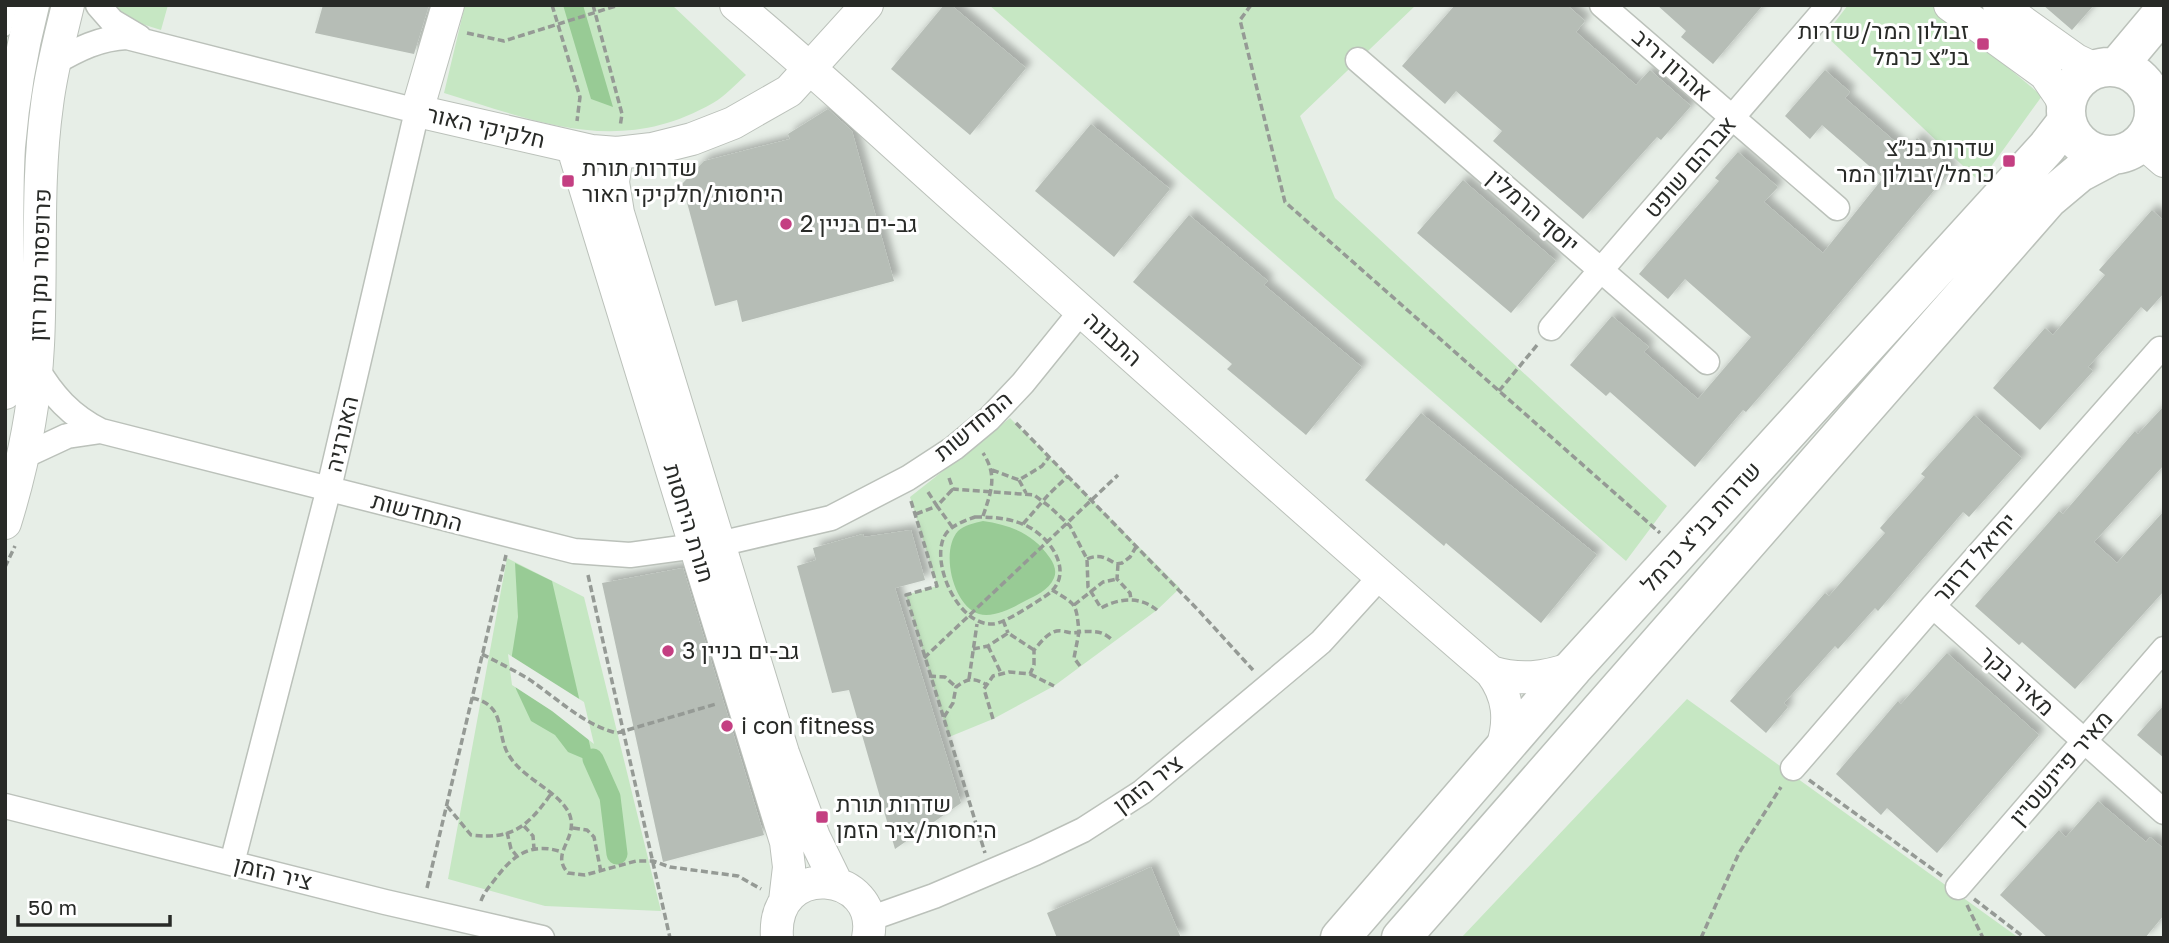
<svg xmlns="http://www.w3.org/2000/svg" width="2169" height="943" viewBox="0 0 2169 943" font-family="'Golos Text',Heebo,sans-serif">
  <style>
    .green { fill: #c6e7c3 }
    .water { fill: #98cb95 }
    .pier { fill: #e7eee7 }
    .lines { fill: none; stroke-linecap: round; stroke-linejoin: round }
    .canal { stroke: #98cb95; stroke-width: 21 }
    .building { fill: #b6bdb6; filter: url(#shadow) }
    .service-casing { stroke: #bbc1ba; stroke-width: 15 }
    .minor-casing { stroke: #bbc1ba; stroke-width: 27 }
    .tertiary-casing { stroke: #bbc1ba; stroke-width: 34 }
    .primary-casing { stroke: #bbc1ba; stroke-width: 41 }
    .path { stroke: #959a95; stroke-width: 3.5; stroke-dasharray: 7 3.5; stroke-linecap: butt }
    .service { stroke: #fff; stroke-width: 12 }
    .minor { stroke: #fff; stroke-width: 24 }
    .tertiary { stroke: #fff; stroke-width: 32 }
    .primary { stroke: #fff; stroke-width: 38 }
    .poi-dot { fill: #c43f82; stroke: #fff; stroke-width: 2.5 }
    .labels { text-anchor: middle; stroke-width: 6; stroke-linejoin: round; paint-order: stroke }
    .poi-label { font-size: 23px; fill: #282a27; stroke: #fff; text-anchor: start }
    .street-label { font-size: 23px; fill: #282a27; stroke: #fff }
  </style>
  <defs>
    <filter id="shadow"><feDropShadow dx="6" dy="-6" stdDeviation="3.5" flood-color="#0004"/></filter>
  </defs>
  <rect width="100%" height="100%" fill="#e7eee7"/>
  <path class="green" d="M82,5h86l-7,25z
    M465,5h207l74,70c-10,9 -21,21 -33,28 -94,54 -174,19 -269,-10z
    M989,5h427l-116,111 35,82 332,308 -41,55z
    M1848,5h85l109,91 -62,86 -155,-147z
    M1010,418l170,170 -23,22 -103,76 -61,33 -44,18 -43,-142 31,-9 -27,-89z
    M507,558l77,39 77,314 -116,-5 -97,-27z
    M1687,699l332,239h-558z"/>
  <path class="water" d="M563,5h20l30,102 -22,-8z
    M983,521c28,4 51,13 67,37 4,6 7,13 4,20 -5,12 -19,18 -29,23 -13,7 -31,17 -46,13 -26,-8 -39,-63 -21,-83 6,-6 17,-8 25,-10z
    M515,563l37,18 42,182 -26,-11 -13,-17 -24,-14 -15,-32 -5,-28 7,-44z"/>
  <path class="pier" d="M508,654l76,48 10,42 -42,-33 -40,-26z"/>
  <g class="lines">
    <path class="canal" d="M593,759l17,38 7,57"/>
  </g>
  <path class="building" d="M323,5h106l-15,49 -99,-21z
    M944,5h7l75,63 -56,67 -79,-66z
    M1455,5h112l18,16 -9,11 60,53 14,-15 41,36 -30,34 -4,-3 -74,82 -90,-78 9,-10 -46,-40 -11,13 -43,-38z
    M1657,5h106l-50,59 -32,-27 5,-6z
    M2043,5h51l-22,25z
    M1825,70l25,22 -5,6 61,53 11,-13 35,31 -158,188 -48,55 -3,-2 -48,57 -85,-75 -4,4 -36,-31 42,-49 37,31 -5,5 54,47 53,-62 -66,-58 -17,20 -29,-25 80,-93 -4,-3 23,-26 40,35 -14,15 59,51 60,-75 -61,-53 -12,14 -25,-23z
    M828,109l24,22 42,150 -152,41 -5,-22 -22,6 -33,-122 22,-23 86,-22 -2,-5z
    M1091,124l79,65 -56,68 -79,-66z
    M1463,180l93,81 -45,52 -94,-80z
    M2152,210l12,11v72l-17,19 -6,-5 -53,60 5,4 -53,59 -47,-42 52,-60 8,7 52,-60 -6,-5z
    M1189,215l79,66 -4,4 98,82 -56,68 -79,-66 5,-5 -99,-82z
    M2164,406v59l-70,77 23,21 47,-52v80l-89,98 -53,-47 -3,3 -44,-39 84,-95 4,3 72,-83 3,3z
    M1421,413l176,142 -56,68 -95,-80 -2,3 -79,-66z
    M1974,415l48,43 -53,59 -6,-5 -85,99 -3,-3 -37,41 -3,-3 -51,57 4,4 -22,26 -36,-32 95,-108 4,3 56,-63 -5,-5 45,-51 -4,-3z
    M911,530l14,50 -30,8 66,215 -66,46 -46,-159 -17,3 -35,-127 19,-6 -3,-12 50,-14 1,3z
    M683,568l81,267 -101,27 -61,-279z
    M1947,653l92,82 -102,118 -50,-45 -6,7 -45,-41 62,-73 3,3z
    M2164,705v53l-27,-23z
    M2098,801l48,41 4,-5 14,12v66l-19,23h-97l-48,-43 59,-65 7,7z
    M1151,867l30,71h-124l-10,-25z"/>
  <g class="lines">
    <g class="service-casing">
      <path id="service" d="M5,30l6,-25"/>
    </g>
    <g class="minor-casing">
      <path id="minor" d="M98,5l14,16 27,16
        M1602,5l235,203
        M1358,60l349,302
        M54,63c24,-14 46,-25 73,-26l290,74 -88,377 -97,375
        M1551,328l278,-323
        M36,367c16,28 35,49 65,64l473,120 56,4 66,-9
        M24,456l43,-20 34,-5
        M719,544l112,-26 77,-40 46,-30 35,-29 34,-36 59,-73
        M1933,606l231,206
        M1793,768l140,-162 227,-257
        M5,806l380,96 157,36
        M1958,887l206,-238
        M869,919l65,-23 101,-43 48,-23 59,-38 179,-150 59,-65"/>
    </g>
    <g class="tertiary-casing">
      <path id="tertiary" d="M448,5l-31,106 175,40 25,2 35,-4 40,-10 41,-16 56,-32 78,-86
        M736,5c81,67 156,138 234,207 174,154 345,309 521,460 18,24 20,48 11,76
        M1950,5l95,69 15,22 6,14
        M1999,5l77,55 19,9
        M2142,142l22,19
        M573,148l213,694 3,25 -4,34
        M617,153l-4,29 5,31 165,540 31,84 23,47
        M5,393c7,-82 -1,-164 4,-246 4,-48 12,-95 24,-142
        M5,523c18,-58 30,-117 33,-178 4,-80 -2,-161 9,-240 4,-34 13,-67 21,-100
        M1491,672c29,9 53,6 82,-4
        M777,938c-6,-80 105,-68 91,0"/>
    </g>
    <g class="primary-casing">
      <path id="primary" d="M2066 111a44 44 0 1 1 88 0a44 44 0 1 1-88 0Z
        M2117,67l47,-56
        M1340,938l233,-270 474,-521 20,-26
        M1401,938l647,-739 31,-26 34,-18"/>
    </g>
    <path class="path" d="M552,5l28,92 -3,24
      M593,5l29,109 -2,13
      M1251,5l-11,15 45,182 375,331
      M467,33l37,8 115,-36
      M1499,391l39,-47
      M1016,423l184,189 53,58
      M992,470l27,10 23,-14 7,-9
      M949,478l4,11 81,6 16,12 20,19 17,33 1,28 13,21c18,-10 39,-12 56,2
      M1019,480l7,13
      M928,492l9,14 15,-16
      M911,501l26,85 -31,9 79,258
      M916,514l21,-8 16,22
      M983,516c8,-24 15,-40 0,-63
      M975,517c18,0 35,1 52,9 26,13 50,51 17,71 -11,7 -40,27 -52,27 -34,1 -61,-60 -48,-87 5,-11 20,-16 31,-20z
      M1023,524l26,-30 19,-18
      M1087,559c12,-5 18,-2 29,5l6,-1 8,-6 6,-10
      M1118,564l-1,15 13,14 1,7
      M5,567l10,-21
      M588,575l82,363
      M1074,605l29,-23 14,-3
      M1003,620l5,13
      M988,646l13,27
      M973,649l15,-3 20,-13 26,17
      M482,654c15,8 30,15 45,24 29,19 56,47 90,55l99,-29
      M924,658l194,-183
      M1080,666l-6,-8 5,-26c14,-1 24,-2 34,9
      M1030,674l24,12
      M929,676l16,1 11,10
      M969,679l8,-55
      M472,698c36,7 23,38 38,59 14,22 48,34 59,56 11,26 -20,39 -1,60l17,2 51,-14h17l17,6 68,9 23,13
      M944,717l9,-14 3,-16c12,-9 17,-10 31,-2
      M993,719l-9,-30 9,-13 16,-4 21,2 4,-9v-15c7,-8 16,-21 28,-19 7,1 9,3 17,1 -3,-29 -2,-27 -27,-42
      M1809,780l133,96
      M447,806l24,29c42,5 57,-9 80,-41
      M524,826l9,10 1,13
      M573,828l14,2 7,7 7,35
      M507,832l4,17 5,6
      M427,888l79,-333
      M1974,899l51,39
      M481,901c3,-9 9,-15 15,-23 18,-24 36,-36 66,-26
      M1967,905l16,33
      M1701,938l38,-85 42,-66"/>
    <use href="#service" class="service"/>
    <use href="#minor" class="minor"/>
    <use href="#tertiary" class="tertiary"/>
    <use href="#primary" class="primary"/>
  </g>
  <g class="poi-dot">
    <rect x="1976" y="37" width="14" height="14" rx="3.5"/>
    <rect x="2002" y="154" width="14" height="14" rx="3.5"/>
    <rect x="561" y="174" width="14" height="14" rx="3.5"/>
    <circle cx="786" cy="224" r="7"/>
    <circle cx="668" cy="651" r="7"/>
    <circle cx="727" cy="726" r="7"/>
    <rect x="815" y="810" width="14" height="14" rx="3.5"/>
  </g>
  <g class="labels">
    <g class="poi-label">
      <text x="1969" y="39" text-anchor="end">זבולון המר/שדרות<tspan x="1969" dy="26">בנ״צ כרמל</tspan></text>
      <text x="1995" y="156" text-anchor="end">שדרות בנ״צ<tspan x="1995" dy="26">כרמל/זבולון המר</tspan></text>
      <text x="582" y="176">שדרות תורת<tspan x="582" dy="26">היחסות/חלקיקי האור</tspan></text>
      <text x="800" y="232">גב-ים בניין 2</text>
      <text x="682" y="659">גב-ים בניין 3</text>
      <text x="741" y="734">i con fitness</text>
      <text x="836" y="812">שדרות תורת<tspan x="836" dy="26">היחסות/ציר הזמן</tspan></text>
    </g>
    <g class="street-label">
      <text transform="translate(1672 65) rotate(41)" y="8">אהרון יריב</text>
      <text transform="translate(486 127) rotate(13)" y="8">חלקיקי האור</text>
      <text transform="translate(1690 167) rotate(-49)" y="8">אברהם שופט</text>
      <text transform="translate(1533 211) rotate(41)" y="8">יוסף הרמלין</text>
      <text transform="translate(40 265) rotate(-88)" y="8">פרופסור נתן רוזן</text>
      <text transform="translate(1113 339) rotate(42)" y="8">התבונה</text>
      <text transform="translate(973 426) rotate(-40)" y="8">התחדשות</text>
      <text transform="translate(342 434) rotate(-77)" y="8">האנרגיה</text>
      <text transform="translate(417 512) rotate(15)" y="8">התחדשות</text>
      <text transform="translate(689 523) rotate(73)" y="8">תורת היחסות</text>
      <text transform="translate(1701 527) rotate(-48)" y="8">שדרות בנ"צ כרמל</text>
      <text transform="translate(1975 558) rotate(-48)" y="8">יחיאל דרזנר</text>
      <text transform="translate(2017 681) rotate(42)" y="8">מאיר בקר</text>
      <text transform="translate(2061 768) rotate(-49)" y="8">מאיר פיינשטיין</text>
      <text transform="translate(1148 784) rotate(-37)" y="8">ציר הזמן</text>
      <text transform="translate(273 873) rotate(14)" y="8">ציר הזמן</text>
    </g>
  </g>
  <rect width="2169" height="943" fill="none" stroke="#282a27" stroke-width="14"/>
  <path d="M18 915v10h152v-10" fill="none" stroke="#282a27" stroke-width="3.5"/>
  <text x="28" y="915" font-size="21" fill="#282a27" stroke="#ffffff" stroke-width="5" paint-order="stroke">50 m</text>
</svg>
